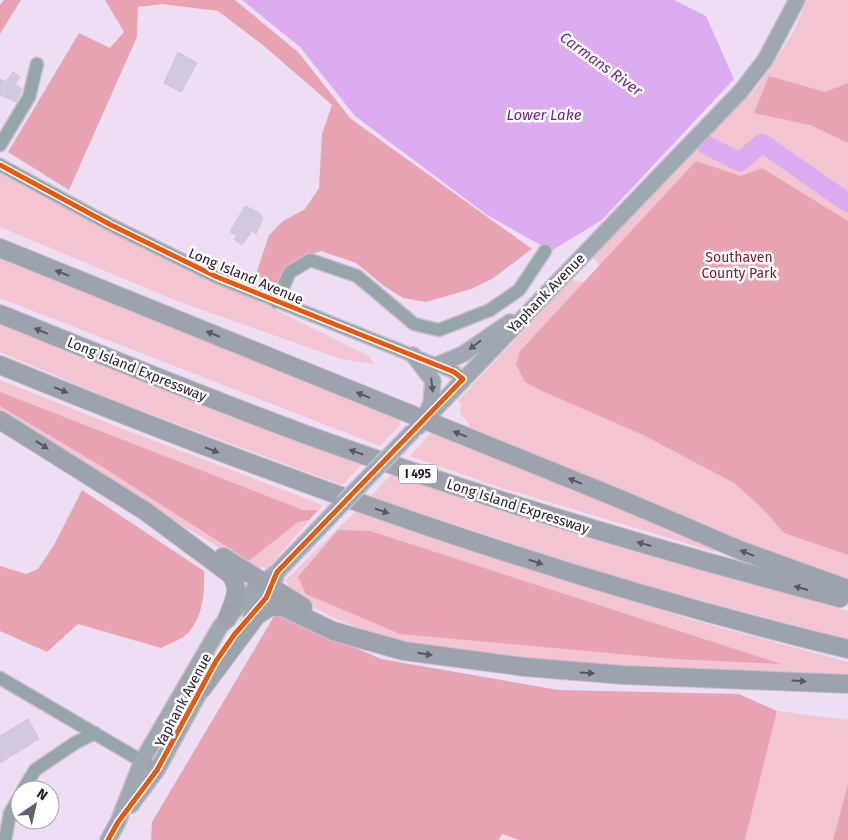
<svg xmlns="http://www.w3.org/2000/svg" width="848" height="840" viewBox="0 0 848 840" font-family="'Fira Sans',sans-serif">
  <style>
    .green { fill: #f2c5d0 }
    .forest { fill: #e9a4b3 }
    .water { fill: #ddacf0 }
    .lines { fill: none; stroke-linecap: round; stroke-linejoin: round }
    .river { stroke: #ddacf0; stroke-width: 19 }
    .building { fill: #d3c9de; stroke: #cec4da }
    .minor-casing { stroke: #c9bcce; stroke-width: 15 }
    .major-casing { stroke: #c9bcce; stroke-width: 18 }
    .highway-casing { stroke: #c9bcce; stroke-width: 20 }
    .minor { stroke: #95a5a8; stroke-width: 12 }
    .major { stroke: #9fa7b0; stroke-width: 15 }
    .highway { stroke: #9da3ac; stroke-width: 18 }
    .major-bridge-casing { stroke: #c9bcce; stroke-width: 18; stroke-linecap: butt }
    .major-bridge { stroke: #9fa7b0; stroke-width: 15 }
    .cycleway-casing { stroke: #fff; stroke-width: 8 }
    .cycleway { stroke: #e8590c; stroke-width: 5 }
    .oneway { fill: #5c5566 }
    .oneway2 { fill: #5d5768 }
    .labels { text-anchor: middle; stroke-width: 5; stroke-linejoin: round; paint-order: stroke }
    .shield { fill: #fff; stroke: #685c6c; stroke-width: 1 }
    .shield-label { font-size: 12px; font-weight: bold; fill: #27162d }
    .park-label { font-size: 14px; fill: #811b2e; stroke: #fff }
    .street-label { font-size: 14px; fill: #27162d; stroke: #fff }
    .water-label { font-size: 15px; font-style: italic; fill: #71238b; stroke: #fff }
  </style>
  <rect width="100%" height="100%" fill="#eddef3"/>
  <path class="green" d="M807,0h41v489l-102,-37 -154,-196 166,-170 35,-53z
    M0,174l369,182 5,8 -33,-5 -164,-58 -177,-74z
    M0,255l396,160 4,6 -1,5 -19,20 -380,-148z
    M571,280l13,2 -64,69 5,31 118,53 91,48 28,25 22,25 64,22v25l-92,-34 -287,-119v-3l-9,-11 1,-10 -3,-2z
    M0,324l124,50 238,90 -20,21 -226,-84 -116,-49z
    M0,380l118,47 205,78 -56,64 -3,-2 -8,2 -97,-57 -159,-100z
    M435,432l282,113 -2,7 -219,-66 -86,-30 20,-22z
    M392,474l82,29 154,47 220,61v29l-231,-63 -247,-80z
    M355,512l341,109 152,41v16c-77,-3 -154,-7 -231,-12 -97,-7 -256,-11 -330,-79l1,-4 -3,-2z
    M777,711l71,9v64l-15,56h-88z"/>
  <path class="forest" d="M4,0h17l-21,34v-29z
    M105,0h130l63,52 53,67 181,130 -40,30 -21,10 -45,13 -23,-4 -19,-12 -28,-23 -35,-12 -25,9 -20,27 -20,-13 13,-39 14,-14 22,-12 14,-21 3,-54 10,-29 -68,-59 -46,-35 -56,-7 -24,3 -1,30 -68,153 -61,-38 71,-119 31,15 14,-16z
    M769,76l56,16 23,-9v60l-38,-18 -56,-12z
    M696,161l45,15 21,-8 86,53v334l-64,-22 -22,-25 -28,-25 -91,-48 -103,-45 -15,-8 -9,-18 4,-13z
    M0,392l303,118h15l-9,10 -11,2 -49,39 -148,-95 -101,-60z
    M82,490l122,81c1,20 -1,45 -15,61 -6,7 -20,12 -28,16l-83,-24 -31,28 -47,-21v-65l26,8 12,-5 16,-24z
    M338,530l32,1 411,133 -107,-5 -274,-25 -94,-40 -8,-17z
    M276,613l105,46 177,31 181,4 38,17 -32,129h-226l-17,-6 -3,6h-348l1,-18z
    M848,784v56h-15z"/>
  <path class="water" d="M242,0h432l32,16 28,63 -132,141 -51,31 -64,-36 -132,-99 -55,-69z"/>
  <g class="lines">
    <path class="river" d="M706,145l34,17 22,-19 86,60"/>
  </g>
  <path class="building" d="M178,52l19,11 -16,29 -17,-9z
    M13,72l7,5 -5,7 7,5 -6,13 -16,-7v-16l6,3z
    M245,206l13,6 5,6 -7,16 -4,-3 -10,14 -8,-6 3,-3 -7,-4z
    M28,719l11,20 -39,24v-27z"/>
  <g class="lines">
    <g class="minor-casing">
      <path id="minor" d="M0,145l29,-48 8,-33
        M0,165l111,60 106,52 237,95 9,7
        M276,302l14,-30 20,-12 47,16 57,48 25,6 51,-20 29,-20 26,-39
        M0,678l157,92
        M23,790l12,-20 40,-27 20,-10
        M5,840l5,-27 10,-17"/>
    </g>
    <g class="major-casing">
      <path id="major" d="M413,355l20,26 -2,22 -5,12
        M437,365l26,-11 47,-32
        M418,427l323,-336 24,-31 32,-60
        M251,615l15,-17 10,-22
        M131,805l26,-35 50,-91
        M108,840l10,-18 24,-61 78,-134 34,-38 23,-17 66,-69"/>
    </g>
    <g class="highway-casing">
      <path id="highway" d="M0,248l620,251 122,52 106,38
        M0,314c102,41 204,83 307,121 175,63 353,116 533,163
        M0,365c276,113 557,214 848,284
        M0,420l145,91 85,63c12,15 3,29 -3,45
        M223,557l80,50
        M201,690l56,-75 13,-8h13l50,24 71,20 121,16 99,8 224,9"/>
    </g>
    <use href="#minor" class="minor"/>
    <use href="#major" class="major"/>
    <use href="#highway" class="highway"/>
    <g class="major-bridge-casing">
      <path id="major-bridge" d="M343,503l70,-72"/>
    </g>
    <use href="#major-bridge" class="major-bridge"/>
    <g class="cycleway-casing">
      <path id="cycleway" d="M0,165l111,60 106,52 237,95 9,7 -186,193 -11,26 -32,37 -18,26 -59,109 -39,52 -10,18"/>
    </g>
    <use href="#cycleway" class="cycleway"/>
  </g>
  <defs><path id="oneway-solid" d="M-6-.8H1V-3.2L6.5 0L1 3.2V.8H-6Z" transform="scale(1.25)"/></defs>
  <g class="oneway">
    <use href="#oneway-solid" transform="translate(62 273) rotate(-158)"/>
    <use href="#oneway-solid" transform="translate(41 331) rotate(-158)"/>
    <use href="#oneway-solid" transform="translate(213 334) rotate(-158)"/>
    <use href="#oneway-solid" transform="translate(61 390) rotate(22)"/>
    <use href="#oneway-solid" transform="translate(363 395) rotate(-158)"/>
    <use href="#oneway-solid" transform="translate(460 434) rotate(-158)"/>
    <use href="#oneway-solid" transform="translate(42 445) rotate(33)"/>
    <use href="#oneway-solid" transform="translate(212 450) rotate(21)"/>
    <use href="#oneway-solid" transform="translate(356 452) rotate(-161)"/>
    <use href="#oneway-solid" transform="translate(575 481) rotate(-158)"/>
    <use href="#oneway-solid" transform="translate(382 511) rotate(19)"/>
    <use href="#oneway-solid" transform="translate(644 544) rotate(-164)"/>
    <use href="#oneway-solid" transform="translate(747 553) rotate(-158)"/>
    <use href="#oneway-solid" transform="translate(536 562) rotate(18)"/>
    <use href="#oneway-solid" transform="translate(801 588) rotate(-165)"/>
    <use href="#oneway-solid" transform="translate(425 654) rotate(9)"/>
    <use href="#oneway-solid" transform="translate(587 673) rotate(4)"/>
    <use href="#oneway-solid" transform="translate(799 681) rotate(3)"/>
  </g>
  <g class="oneway2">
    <use href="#oneway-solid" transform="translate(475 345) rotate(142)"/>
    <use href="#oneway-solid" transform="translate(432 385) rotate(83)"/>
  </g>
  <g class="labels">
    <rect class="shield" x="399" y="464.5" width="38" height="19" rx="4"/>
    <g class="shield-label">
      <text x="418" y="478">I 495</text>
    </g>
    <g class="park-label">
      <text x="739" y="262">Southaven<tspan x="739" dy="16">County Park</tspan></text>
    </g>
    <g class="street-label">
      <text transform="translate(246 276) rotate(23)" y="5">Long Island Avenue</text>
      <text transform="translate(546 293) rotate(-46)" y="5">Yaphank Avenue</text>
      <text transform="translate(137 369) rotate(22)" y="5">Long Island Expressway</text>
      <text transform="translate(518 506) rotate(18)" y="5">Long Island Expressway</text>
      <text transform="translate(183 700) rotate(-62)" y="5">Yaphank Avenue</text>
    </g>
    <g class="water-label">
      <text transform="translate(601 64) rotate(36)" y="5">Carmans River</text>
      <text x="544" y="120">Lower Lake</text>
    </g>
  </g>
  <g transform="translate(35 805) rotate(34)"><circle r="24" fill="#ffffff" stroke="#a9a2ab"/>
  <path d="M0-4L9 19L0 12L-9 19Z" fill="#6c5c72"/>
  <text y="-8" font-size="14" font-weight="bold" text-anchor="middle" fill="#27162d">N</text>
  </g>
</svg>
